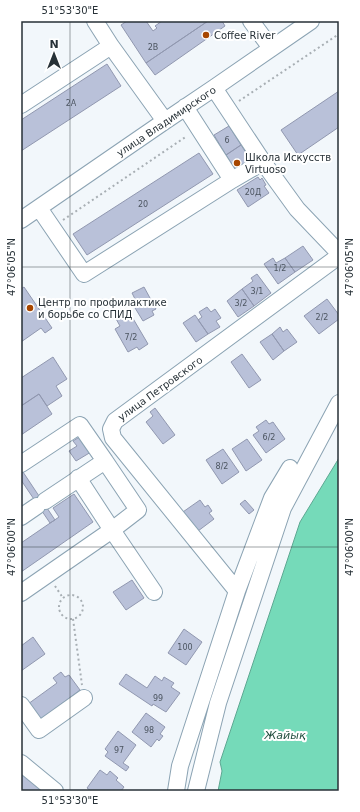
<svg xmlns="http://www.w3.org/2000/svg" width="360" height="812" viewBox="0 0 360 812" font-family="'DejaVu Sans',sans-serif">
  <style>
    .water { fill: #75dab9; stroke: #5ea792 }
    .building { fill: #b9c1d9; stroke: #9198b0 }
    .lines { fill: none; stroke-linecap: round; stroke-linejoin: round }
    .minor-casing { stroke: #8ba3b3; stroke-width: 18 }
    .path { stroke: #a8afb4; stroke-width: 2; stroke-dasharray: 2 3; stroke-linecap: butt }
    .minor { stroke: #fff; stroke-width: 16 }
    .ticks { fill: none; stroke: #273137; stroke-width: 1; stroke-opacity: 0.45 }
    .poi-dot { fill: #a74601; stroke: #fff; stroke-width: 1.5 }
    .labels { text-anchor: middle; stroke-width: 4; stroke-linejoin: round; paint-order: stroke }
    .number-label { font-size: 8px; fill: #4c5560 }
    .poi-label { font-size: 10px; fill: #273137; stroke: #fff; text-anchor: start }
    .street-label { font-size: 10px; fill: #273137; stroke: #fff }
    .water-label { font-size: 11px; font-style: italic; fill: #255142; stroke: #fff }
    .neatline { fill: none; stroke: #273137; stroke-width: 1.5 }
    .ticks-label { font-size: 10px; text-anchor: middle; fill: #273137 }
  </style>
  <rect width="100%" height="100%" fill="#f2f7fb"/>
  <path class="water" d="M339,458v333h-121l4,-20 -2,-9 80,-240z"/>
  <path class="building" d="M127,21h19l7,10 4,-3 -2,-2 7,-5h46l-62,42 -25,-38z
    M208,21h14l3,5 -70,49 -9,-12z
    M107,64l14,22 -100,65v-31z
    M339,91v36l-41,28 -17,-25z
    M229,126l12,19 -15,10 -12,-20z
    M241,145l11,17 -15,10 -11,-17z
    M199,153l14,21 -126,81 -14,-21z
    M258,177l2,3 2,-2 4,7 -2,1 5,7 -21,14 -11,-17z
    M303,246l10,14 -18,12 -10,-14z
    M273,258l3,5 9,-5 10,14 -17,12 -14,-20z
    M257,274l14,19 -17,13 -12,-17 11,-8 -2,-3z
    M24,287l28,41 -7,5 -4,-5 -20,14v-53z
    M144,287l12,22 -4,2 2,4 -11,6 -11,-18 4,-2 -4,-8z
    M242,289l12,17 -16,11 -11,-16z
    M327,299l12,16v4l-20,15 -15,-18z
    M207,307l4,5 4,-3 6,9 -5,3 4,6 -12,7 -10,-14 4,-3 -3,-5z
    M128,310l20,34 -9,6 -2,-3 -9,5 -13,-23 5,-3 -5,-9z
    M195,315l13,19 -12,8 -13,-19z
    M280,327l3,5 4,-3 10,13 -13,9 -12,-17z
    M272,334l12,17 -11,9 -13,-18z
    M242,354l19,26 -12,8 -18,-26z
    M53,357l14,22 -11,7 6,10 -15,10 -8,-12 -18,12v-28z
    M39,394l13,20 -31,21v-29z
    M155,408l20,27 -12,9 -17,-22 7,-6 -3,-4z
    M266,420l3,4 4,-2 12,17 -19,14 -13,-18 6,-4 -3,-4z
    M81,436l10,16 -15,9 -7,-10 8,-5 -4,-5z
    M247,439l15,21 -16,11 -14,-22z
    M223,449l16,23 -17,12 -16,-24z
    M21,469l34,51 -5,3 -29,-43z
    M74,494l19,28 -72,50v-29l38,-26 -6,-9z
    M200,500l5,7 3,-2 4,6 -3,2 5,6 -20,15 -14,-20z
    M245,500l9,10 -5,4 -9,-10z
    M132,580l12,18 -18,12 -13,-18z
    M184,629l18,13 -16,23 -18,-12z
    M33,637l12,17 -24,17v-25z
    M61,672l4,5 4,-2 11,15 -40,30 -12,-16 29,-21 -4,-5z
    M126,674l21,14 8,-12 7,5 2,-4 10,6 -3,4 9,6 -14,19 -13,-8 -1,2 -33,-22z
    M146,713l19,14 -5,7 3,2 -4,5 -2,-2 -6,8 -19,-15z
    M118,731l18,14 -13,18 6,4 -3,4 -21,-15 3,-4 -3,-3z
    M21,768l23,23h-21l-2,-2z
    M100,770l7,5 3,-4 8,7 -2,2 8,7 -3,4h-30l-4,-3z"/>
  <g class="lines">
    <g class="minor-casing">
      <path id="minor" d="M95,21l16,25
        M251,21l20,27
        M214,88l49,74 34,47 42,44
        M21,105l90,-59 54,75
        M232,180l31,-18
        M39,208l45,66 148,-94 -47,-73
        M21,220l144,-99 49,-33 97,-67
        M21,464l59,-39 25,36
        M45,501l60,-40 33,49 -26,20 -34,-52
        M21,517l16,-11
        M237,591l-124,-153 -2,-9 4,-8 224,-165
        M21,593l91,-63 42,62
        M21,705l18,25 45,-32
        M21,763l34,28
        M176,791l4,-25 57,-175 35,-93 18,-30
        M196,791l22,-88 65,-195 56,-105"/>
    </g>
    <path class="path" d="M239,101l100,-67
      M63,220l124,-84
      M55,586l8,12
      M59 607a12 12 0 1 1 24 0a12 12 0 1 1-24 0Z
      M73,619l9,66"/>
    <use href="#minor" class="minor"/>
  </g>
  <path class="ticks" d="M70,21v770M21,267h318M21,547h318"/>
  <g class="poi-dot">
    <circle cx="206" cy="35" r="4"/>
    <circle cx="237" cy="163" r="4"/>
    <circle cx="30" cy="308" r="4"/>
  </g>
  <g class="labels">
    <g class="number-label">
      <text x="153" y="50">2В</text>
      <text x="71" y="106">2А</text>
      <text x="227" y="143">6</text>
      <text x="253" y="195">20Д</text>
      <text x="143" y="207">20</text>
      <text x="280" y="271">1/2</text>
      <text x="257" y="294">3/1</text>
      <text x="241" y="306">3/2</text>
      <text x="322" y="320">2/2</text>
      <text x="131" y="340">7/2</text>
      <text x="269" y="440">6/2</text>
      <text x="222" y="469">8/2</text>
      <text x="185" y="650">100</text>
      <text x="158" y="701">99</text>
      <text x="149" y="733">98</text>
      <text x="119" y="753">97</text>
    </g>
    <g class="poi-label">
      <text x="214" y="39">Coffee River</text>
      <text x="245" y="161">Школа Искусств<tspan x="245" dy="12">Virtuoso</tspan></text>
      <text x="38" y="306">Центр по профилактике<tspan x="38" dy="12">и борьбе со СПИД</tspan></text>
    </g>
    <g class="street-label">
      <text transform="translate(166 121) rotate(-34)" y="4">улица Владимирского</text>
      <text transform="translate(160 388) rotate(-36)" y="4">улица Петровского</text>
    </g>
    <g class="water-label">
      <text x="285" y="739">Жайық</text>
    </g>
  </g>
  <rect width="360" height="812" fill="none" stroke="#ffffff" stroke-width="44"/>
  <g transform="translate(54 54)" stroke="#ffffff" stroke-width="3" paint-order="stroke">
  <path d="M0-3L7 15L0 10L-7 15Z" fill="#273137"/>
  <text y="-6" font-size="11" font-weight="bold" text-anchor="middle" fill="#273137">N</text>
  </g>
  <rect x="22" y="22" width="316" height="768" class="neatline"/>
  <g class="ticks-label">
    <text x="70" y="14">51°53'30"E</text>
    <text transform="translate(11 267) rotate(-90)" y="4">47°06'05"N</text>
    <text transform="translate(349 267) rotate(-90)" y="4">47°06'05"N</text>
    <text transform="translate(11 547) rotate(-90)" y="4">47°06'00"N</text>
    <text transform="translate(349 547) rotate(-90)" y="4">47°06'00"N</text>
    <text x="70" y="804">51°53'30"E</text>
  </g>
</svg>
